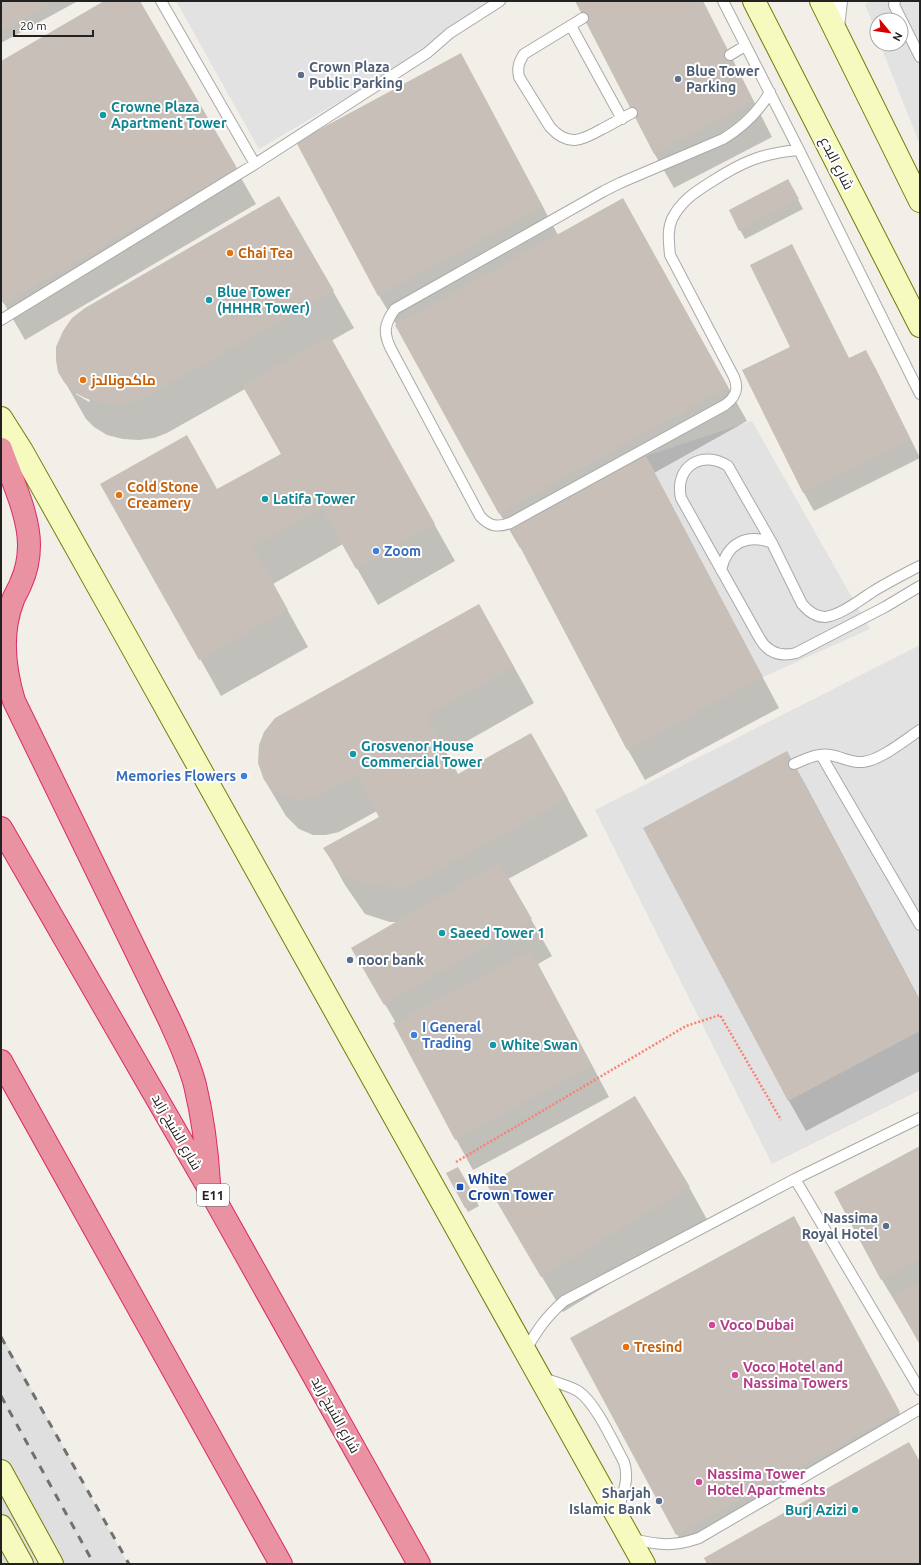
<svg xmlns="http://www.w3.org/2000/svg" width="921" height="1565" viewBox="0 0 921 1565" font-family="Ubuntu,Cairo,sans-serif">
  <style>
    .residential { fill: #e0dfdf }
    .parking { fill: #e2e2e2 }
    .shadow { fill: #0003; fill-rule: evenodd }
    .building { fill: #c7bfb8 }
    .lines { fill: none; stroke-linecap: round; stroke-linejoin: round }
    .lane-casing { stroke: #a9a9a9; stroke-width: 12 }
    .street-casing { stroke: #a9a9a9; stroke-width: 22 }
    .secondary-casing { stroke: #707d05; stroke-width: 24 }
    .highway-casing { stroke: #dc2a67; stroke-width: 24 }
    .path { stroke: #fa8072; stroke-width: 2.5; stroke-dasharray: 2 2; stroke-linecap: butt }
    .lane { stroke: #fff; stroke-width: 10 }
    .street { stroke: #fff; stroke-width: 20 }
    .secondary { stroke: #f7fabf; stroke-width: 22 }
    .highway { stroke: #e892a2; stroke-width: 22 }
    .rail { stroke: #707070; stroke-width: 3; stroke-dasharray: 8 8; stroke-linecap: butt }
    .service-dot { fill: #5c6f8a; stroke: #fff; stroke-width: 1.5 }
    .culture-dot { fill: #0f9aa8; stroke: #fff; stroke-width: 1.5 }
    .food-dot { fill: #e8710a; stroke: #fff; stroke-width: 1.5 }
    .shop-dot { fill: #3f7fe0; stroke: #fff; stroke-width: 1.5 }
    .transit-dot { fill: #1a4fb4; stroke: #fff; stroke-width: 1.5 }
    .hotel-dot { fill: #d1479c; stroke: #fff; stroke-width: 1.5 }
    .labels { text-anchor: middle; stroke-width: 4; stroke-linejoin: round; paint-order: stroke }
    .shield { fill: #fff; stroke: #646464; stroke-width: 1 }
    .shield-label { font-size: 13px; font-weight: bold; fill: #222 }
    .service-label { font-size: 14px; font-weight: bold; fill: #4e5e75; stroke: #fff; text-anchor: start }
    .culture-label { font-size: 14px; font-weight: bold; fill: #0d838f; stroke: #fff; text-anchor: start }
    .street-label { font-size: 14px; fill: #222; stroke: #fff }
    .food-label { font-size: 14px; font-weight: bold; fill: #c56008; stroke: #fff; text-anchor: start }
    .shop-label { font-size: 14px; font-weight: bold; fill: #366cbe; stroke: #fff; text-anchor: start }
    .transit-label { font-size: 14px; font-weight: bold; fill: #164399; stroke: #fff; text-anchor: start }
    .hotel-label { font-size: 14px; font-weight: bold; fill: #b23c85; stroke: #fff; text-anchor: start }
  </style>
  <rect width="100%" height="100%" fill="#f2efe9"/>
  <path class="residential" d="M1,1334l127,230h-127z"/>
  <path class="parking" d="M176,1h334l-251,148z
    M871,1h49v144l-40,-101h21v-24h-24v15l-12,-31z
    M752,421l118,208 -107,48 -117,-221z
    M920,645v445l-148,74 -177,-354z"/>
  <path class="shadow" d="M1,1h77l-77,42z
    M106,1h33l117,203 -231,136 -24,-42v-235z
    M576,1h127l69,136 -98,51 -20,-35z
    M460,54l20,35 78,146 65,-36 124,222 -93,52 125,235 -134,72 -17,-30 -107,-203 -1,1 -20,-34 -101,-185 -20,-33z
    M793,190l10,19 -58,30 -5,-9z
    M279,197l75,131 -23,13 124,220 -77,44 -35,-61 -70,40 35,63 -87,49 -119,-212 116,6 64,-36 -37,-65 -78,44 -13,5 -15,2 -16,-1 -16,-4 -13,-8 -8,-8 -21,-37zM76,392l14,8 -1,2 -13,-8z
    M792,245l57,114 17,-8 10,18 44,89 -106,53 -10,-18 -60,-122 47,-24z
    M500,642l34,61 -88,50 12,22 94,-4 36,65 -80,43 44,77 -14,8 71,133 -136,73 -17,-31 -60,-116 -44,-75 45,-26h-7l-25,-8 -20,-29 -20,-36 55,-32 -3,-6 -38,21 -13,3h-13l-14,-6 -13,-13 -22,-37z
    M787,752l17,30 116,218v71l-114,60 -17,-30 -145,-273z
    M920,1147v196l-38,-63 -46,-87z
    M457,1168l22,38 -11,6 -21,-38z
    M689,1187l20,36 -146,89 -54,-90z
    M798,1226l106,196 -222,121 -5,-9z"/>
  <path class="building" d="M1,1h55l-55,31z
    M104,1h36l97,167 -233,136 -3,-4v-239z
    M575,1h127l51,101 -99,52z
    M461,53l82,154 -165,89 -82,-154z
    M788,179l11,20 -60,32 -10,-21z
    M279,196l55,95 -188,106 -13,5 -15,2 -16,-1 -17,-5 -13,-7 -8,-9 -6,-10 -2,-12v-13l7,-16 9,-13 13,-10z
    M623,198l105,189 -229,127 -104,-189z
    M792,244l57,114 17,-8 44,90 -107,53 -61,-123 48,-23 -40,-82z
    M330,336l105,188 -79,45 -34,-61 -69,39 35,63 -89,50 -99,-176 87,-49 30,54 64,-35 -39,-69z
    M646,456l117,221 -136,73 -117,-222z
    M479,604l35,63 -88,49 32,58 73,-41 37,66 -163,89 -36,-2 -26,-9 -20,-29 56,-31 -23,-42 -38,21 -13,3h-14l-14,-6 -13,-13 -6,-17 1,-18 5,-13 11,-14z
    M787,751l133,250v30l-132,70 -145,-273z
    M499,862l33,57 -148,86 -33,-57z
    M530,950l62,116 -137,74 -62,-117z
    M635,1096l55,91 -149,90 -54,-92z
    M920,1146v113l-39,21 -47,-88z
    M458,1167l20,35 -13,6 -19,-35z
    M794,1216l106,196 -224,123 -106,-197z
    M920,1282v63l-27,-48z
    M909,1442l11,20v102h-213l-3,-6z"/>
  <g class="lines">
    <g class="lane-casing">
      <path id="lane" d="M161,1l94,163
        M723,1l76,149 121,244
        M895,1l-1,4 26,52
        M583,18l-59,36c-5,8 -7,13 -5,23l31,50c18,20 31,14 52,2 10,-5 20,-11 30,-16
        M571,26l51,93
        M730,55l15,-9
        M770,92c-12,21 -27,35 -47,47l-103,44 -16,8 -209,118c-11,15 -12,24 -4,40l89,167c9,10 17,12 30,7l215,-118c11,-8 14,-16 9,-28l-64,-122c-1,-12 -3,-25 2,-36 9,-18 23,-27 39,-37 31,-20 51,-29 88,-32
        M1,320l254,-156 172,-111 23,-20 50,-32
        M920,566c-15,7 -29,15 -43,23 -15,9 -35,26 -52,28 -10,0 -17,-6 -23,-13l-30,-61 -44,-77c-26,-17 -54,1 -47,32l79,141c8,14 20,18 36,14l89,-46 35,-21
        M721,570c6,-27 26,-37 51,-27
        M821,755l99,170
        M794,764c12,-5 23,-11 36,-9 12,2 21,8 33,7 18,-2 42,-22 57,-32
        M795,1179l125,211
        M525,1351c13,-22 20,-33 39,-50l231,-122 125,-61
        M543,1378c11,4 24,7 35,13 18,12 35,51 46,71 6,18 -2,34 -7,51
        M632,1539c27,6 41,8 67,-1l221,-129"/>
    </g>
    <g class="street-casing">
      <path id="street" d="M834,27l3,-26"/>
    </g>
    <g class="secondary-casing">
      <path id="secondary" d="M754,1l166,325
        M821,1l99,200
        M1,418l21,33 101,180 521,933
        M1,1471l51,93
        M1,1526l21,38"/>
    </g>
    <g class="highway-casing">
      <path id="highway" d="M1,449c10,29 28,65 28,96 0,13 -3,27 -8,38 -2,6 -6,11 -8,17 -13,33 -9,68 1,101l155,318c10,22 20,43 26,66 8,33 12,65 14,98
        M1,828l208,361 210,375
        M1,1061l280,503"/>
    </g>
    <path class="path" d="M456,1162l230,-136 34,-11 61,105"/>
    <use href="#lane" class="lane"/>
    <use href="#street" class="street"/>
    <use href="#secondary" class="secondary"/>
    <use href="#highway" class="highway"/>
    <path class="rail" d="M1,1337l128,227
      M1,1396l93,168"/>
  </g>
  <g class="service-dot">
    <circle cx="301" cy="75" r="4"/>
    <circle cx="678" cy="79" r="4"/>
    <circle cx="350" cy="960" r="4"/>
    <circle cx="886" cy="1226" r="4"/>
    <circle cx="659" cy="1501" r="4"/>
  </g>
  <g class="culture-dot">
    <circle cx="103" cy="115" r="4"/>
    <circle cx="209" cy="300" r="4"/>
    <circle cx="265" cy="499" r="4"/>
    <circle cx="353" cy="754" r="4"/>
    <circle cx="442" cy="933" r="4"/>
    <circle cx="493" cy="1045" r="4"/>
    <circle cx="855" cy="1510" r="4"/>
  </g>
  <g class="food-dot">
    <circle cx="230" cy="253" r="4"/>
    <circle cx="83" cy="380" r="4"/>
    <circle cx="119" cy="495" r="4"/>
    <circle cx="626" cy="1347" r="4"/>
  </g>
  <g class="shop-dot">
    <circle cx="376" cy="551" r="4"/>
    <circle cx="244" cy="776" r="4"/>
    <circle cx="414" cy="1035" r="4"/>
  </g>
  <rect class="transit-dot" x="456" y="1183" width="8" height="8" rx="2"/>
  <g class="hotel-dot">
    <circle cx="712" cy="1325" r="4"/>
    <circle cx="735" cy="1375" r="4"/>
    <circle cx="699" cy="1482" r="4"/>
  </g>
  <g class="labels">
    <rect class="shield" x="197" y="1184" width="32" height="22" rx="3"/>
    <g class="shield-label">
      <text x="213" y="1200">E11</text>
    </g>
    <g class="service-label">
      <text x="309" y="72">Crown Plaza<tspan x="309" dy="16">Public Parking</tspan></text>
      <text x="686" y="76">Blue Tower<tspan x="686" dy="16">Parking</tspan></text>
      <text x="358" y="965">noor bank</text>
      <text x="878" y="1223" text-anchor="end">Nassima<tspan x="878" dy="16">Royal Hotel</tspan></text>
      <text x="651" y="1498" text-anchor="end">Sharjah<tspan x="651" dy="16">Islamic Bank</tspan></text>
    </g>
    <g class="culture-label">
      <text x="111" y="112">Crowne Plaza<tspan x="111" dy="16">Apartment Tower</tspan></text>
      <text x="217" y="297">Blue Tower<tspan x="217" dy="16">(HHHR Tower)</tspan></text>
      <text x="273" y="504">Latifa Tower</text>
      <text x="361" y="751">Grosvenor House<tspan x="361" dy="16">Commercial Tower</tspan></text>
      <text x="450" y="938">Saeed Tower 1</text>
      <text x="501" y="1050">White Swan</text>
      <text x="847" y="1515" text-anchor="end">Burj Azizi</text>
    </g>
    <g class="street-label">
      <text transform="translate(837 163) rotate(63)" y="5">شارع البدع</text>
      <text transform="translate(177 1132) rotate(60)" y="5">شارع الشيخ زايد</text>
      <text transform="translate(336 1415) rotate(61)" y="5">شارع الشيخ زايد</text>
    </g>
    <g class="food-label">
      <text x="238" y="258">Chai Tea</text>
      <text x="91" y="385">ماكدونالدز</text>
      <text x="127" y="492">Cold Stone<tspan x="127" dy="16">Creamery</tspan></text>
      <text x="634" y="1352">Tresind</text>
    </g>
    <g class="shop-label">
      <text x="384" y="556">Zoom</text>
      <text x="236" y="781" text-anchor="end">Memories Flowers</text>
      <text x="422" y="1032">I General<tspan x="422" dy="16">Trading</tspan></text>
    </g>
    <g class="transit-label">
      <text x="468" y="1184">White<tspan x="468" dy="16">Crown Tower</tspan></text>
    </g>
    <g class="hotel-label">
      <text x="720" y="1330">Voco Dubai</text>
      <text x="743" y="1372">Voco Hotel and<tspan x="743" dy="16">Nassima Towers</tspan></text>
      <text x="707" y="1479">Nassima Tower<tspan x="707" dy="16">Hotel Apartments</tspan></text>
    </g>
  </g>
  <rect width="921" height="1565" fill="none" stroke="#222222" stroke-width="4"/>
  <g transform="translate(889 32) rotate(119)"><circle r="19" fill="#ffffff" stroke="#a7a7a7"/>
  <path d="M0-3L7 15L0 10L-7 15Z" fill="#d40000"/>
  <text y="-6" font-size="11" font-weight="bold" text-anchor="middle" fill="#222222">N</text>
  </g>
  <path d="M14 30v6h79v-6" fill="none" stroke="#222222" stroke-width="2"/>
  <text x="20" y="30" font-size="12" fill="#222222" stroke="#ffffff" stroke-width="3" paint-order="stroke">20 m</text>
</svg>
